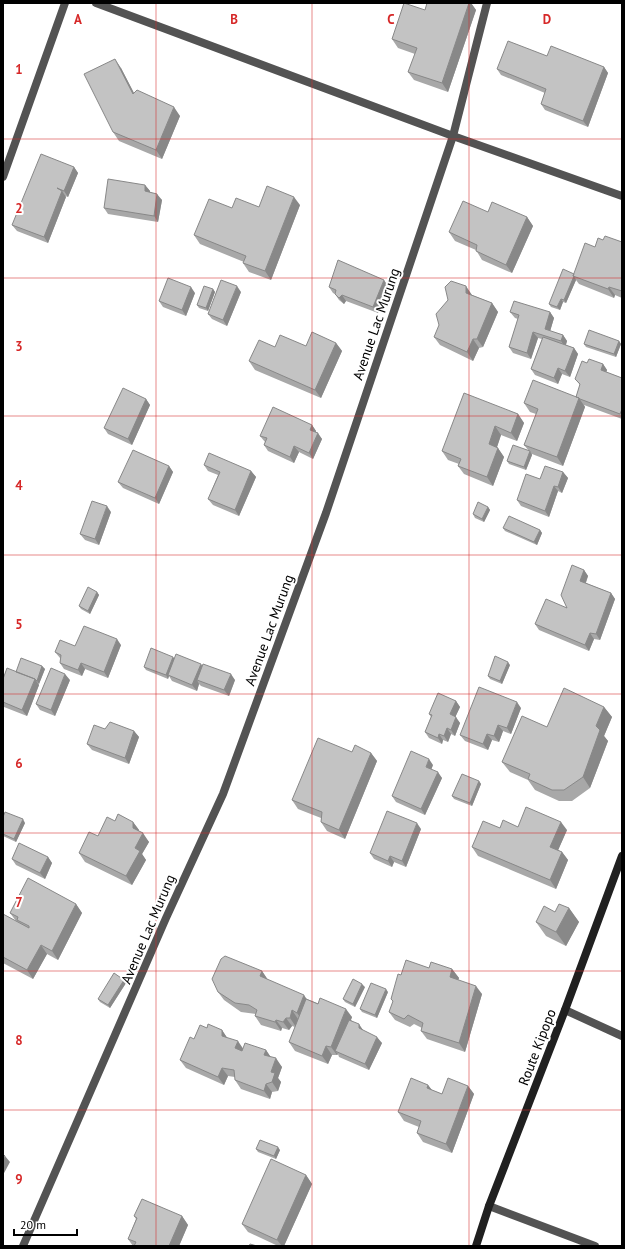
<svg xmlns="http://www.w3.org/2000/svg" width="625" height="1249" viewBox="0 0 625 1249" font-family="'PT Sans',sans-serif">
  <style>
    .lines { fill: none; stroke-linecap: round; stroke-linejoin: round }
    .service { stroke: #535353; stroke-width: 8 }
    .minor { stroke: #535353; stroke-width: 8 }
    .secondary { stroke: #202020; stroke-width: 8 }
    .wall { fill: #a8a8a8 }
    .shaded-wall { fill: #888 }
    .building { fill: #c3c3c3; stroke: #888 }
    .grid { fill: none; stroke: #d62828; stroke-width: 1; stroke-opacity: 0.55 }
    .labels { text-anchor: middle; stroke-width: 4; stroke-linejoin: round; paint-order: stroke }
    .street-label { font-size: 14px; fill: #000; stroke: #fff }
    .grid-label { font-size: 13px; text-anchor: middle; font-weight: bold; fill: #d62828; stroke: #fff; stroke-width: 4; stroke-linejoin: round; paint-order: stroke }
  </style>
  <rect width="100%" height="100%" fill="#fff"/>
  <g class="lines">
    <path class="service" d="M489,1206l106,40"/>
    <path class="minor" d="M96,3l357,133 169,60
      M3,177l62,-174
      M565,1010l57,26
      M23,1246l143,-328 57,-124 103,-281 127,-377 34,-133"/>
    <path class="secondary" d="M476,1246l13,-40 76,-196 57,-154"/>
  </g>
  <path class="wall" d="M427,3h44l5,7 -28,82 -34,-12 -6,-8 7,-18 -17,-6 -6,-9 33,-29z
    M547,56l57,11 4,6 -20,54 -43,-17 -4,-6 4,-11 -44,-18 -4,-6z
    M121,68l13,25 46,23 -18,43 -43,-18 -6,-9z
    M74,167l4,6 -10,24 -3,-1 1,1 -18,46 -31,-12 -5,-6z
    M145,185l5,6v1l12,8 -4,22 -50,-8 -4,-6z
    M300,205l-29,75 -22,-8 -6,-9 1,-1 -44,-18 -6,-9 38,-27 27,-1z
    M488,212l39,5 6,9 -21,47 -30,-13 -6,-10 -21,-9 -6,-9z
    M603,240l19,2v56l-7,-3 -1,3 -35,-14 -3,-4 -10,23 -3,-1 -3,8 -9,-3 -2,-3 25,-30 21,-27z
    M388,286l-10,27 -32,-12 -2,3 -5,-4 -4,-6 -2,-1 -4,-6z
    M213,289l2,3 -7,19 -9,-3 -2,-3z
    M241,292l-14,34 -15,-7 -4,-5z
    M195,293l-9,23 -23,-9 -4,-6z
    M472,295l20,8 6,9 -15,35 -4,1 -6,13 -33,-16 -6,-8z
    M510,312h40l4,6 -4,13 13,4 4,6 -1,4 8,3 4,6 -8,23 -8,-3 -4,10 -23,-9 -4,-6 11,-30 -4,-1 -7,21 -18,-6 -4,-6 9,-28 -3,-1z
    M619,341l2,3 -5,13 -30,-10 -2,-3z
    M336,343l6,8 -21,47 -66,-28 -6,-9 26,-14 31,-1z
    M587,363l16,1 4,6 -1,2 16,6v41l-38,-14 1,2 -22,59 -31,-12v1l-6,15 -17,-6 -2,-3 22,-10 -5,-6 12,-31 -6,-2 -6,-9 52,-6 4,-12 -5,-6z
    M146,399l4,6 -18,40 -24,-11 -4,-6z
    M518,414l6,9 -7,18 -16,-6 -4,12 7,10 -11,29 -29,-12 -6,-8 1,-2 -11,-4 -6,-9z
    M312,425l4,6v1l6,7 -9,20 -14,-7 -5,11 -26,-12 -4,-6 1,-3 -5,-6z
    M204,465l47,6 5,6 -17,39 -26,-11 -5,-6 10,-24 -10,-4z
    M169,466l4,6 -14,32 -36,-16 -5,-6z
    M563,472l5,6 -6,15 -4,-2 -9,26 -28,-11 -4,-6 23,-21z
    M488,507l2,3 -6,12 -9,-4 -2,-4z
    M111,512l-12,33 -14,-5 -5,-6z
    M503,528l37,2 2,3 -5,12 -32,-14z
    M584,570l4,6 -2,7 25,10 4,6 -15,41 -6,-1 -5,12 -50,-21 -4,-6 32,-16z
    M97,592l2,3 -9,19 -9,-5 -2,-3z
    M121,645l-13,33 -23,-9 -3,7 -18,-7 -4,-6 1,-4 -1,-1 -5,-6 20,-6z
    M174,658l28,8 33,14 -6,16 -28,-10 -2,-2 -2,7 -25,-10 -3,-5 -1,3 -22,-9 -2,-3z
    M510,665l-8,19 -12,-5 -2,-3z
    M42,666l3,3 -6,15 -1,-1 1,2 -12,31 -23,-9 -1,-1v-27l13,-7z
    M70,680l-15,36 -15,-6 -4,-6z
    M456,701l4,6 -5,10 5,6 -5,13 -4,-2 -3,8 -5,-2 -1,4 -13,-6 -4,-6 6,-15 -2,-3z
    M604,707l8,10 -8,19 4,5 -18,47 -18,13h-13l-24,-11 -7,-10 -18,-8 -8,-10 45,-35z
    M521,708l-10,26 -8,-3 -4,11 -7,-2 -4,10 -23,-9 -5,-6z
    M105,729l29,2 5,6 -10,27 -37,-14 -5,-6z
    M352,752l19,1 6,8 -32,78 -18,-8 -6,-9v-4l-23,-9 -6,-9z
    M433,765l-2,4 11,9 -17,37 -29,-13 -4,-6z
    M479,781l2,3 -9,22 -18,-7 -2,-3z
    M3,817l22,6 -9,19 -13,-6z
    M115,821l18,1 6,8v1l10,11 -7,12 4,6 -14,25 -47,-23 -6,-9z
    M518,827l49,3 -9,20 4,2 6,8 -12,29 -78,-33 -6,-9 28,-19z
    M421,829l-15,38 -12,-5 -2,5 -18,-8 -4,-6z
    M48,857l4,6 -7,16 -29,-14 -4,-6z
    M76,904l6,9 -24,47 -11,-6 -14,25 -30,-16v-49l13,7 -6,-8z
    M569,908l10,14 -13,24 -20,-10 -10,-14 19,-10z
    M429,968l23,1 7,9 -1,2 24,14 -17,58 -38,-13 -6,-8 1,-3 -8,-4 -4,3 -15,-7 -6,-8 4,-10 -2,-3 10,-24z
    M262,971l6,9 39,19 45,18 -1,3 12,10v1l19,12 -13,27 -30,-13 -1,-3 -1,1h-5l-4,9 -33,-13 -6,-9 6,-15 -3,-1 -3,4 -7,-2 -1,3 -20,-6 -6,-9 1,-2 -15,-2 -17,-12 -6,-8z
    M124,980l2,3 -16,25 -10,-6 -2,-3z
    M365,987l-10,20 -10,-5 -2,-3z
    M388,992l-11,26 -15,-6 -2,-3z
    M207,1028l15,2 5,8 16,11 23,1 4,6 12,11 -4,11 3,4 -3,9 -6,1 -2,7 -29,-10 -6,-9v-3l-7,-1 -4,9 -38,-17 -6,-8 14,-21z
    M428,1085l4,5 10,4 26,-8 6,8 -22,59 -29,-11 -6,-9 2,-6 -15,-6 -6,-9z
    M256,1149l24,1 -4,9 -18,-7z
    M306,1175l6,9 -28,62h-6l-30,-14 -6,-8z
    M134,1216h48l6,9 -9,21h-46l-5,-7 8,-20z"/>
  <path class="shaded-wall" d="M469,3h2l5,7 -28,82 -6,-9z
    M115,59l6,9 18,35 -6,-9z
    M604,67l4,6 -20,54 -5,-6z
    M174,107l6,9 -18,43 -6,-9z
    M74,167l4,6 -10,24 -4,-6z
    M145,185l5,6 -1,6 -4,-6z
    M62,191l4,6 -18,46 -4,-6z
    M157,194l5,6 -4,22 -4,-6z
    M294,197l6,8 -29,75 -6,-9z
    M527,217l6,9 -21,47 -6,-8z
    M574,276l2,4 -10,23 -2,-3z
    M384,280l4,6 -10,27 -5,-6z
    M237,286l4,6 -14,34 -4,-6z
    M466,286l6,9v7l-6,-9z
    M191,287l4,6 -9,23 -4,-6z
    M609,287l6,8 -1,3 -6,-9z
    M213,289l2,3 -7,19 -2,-3z
    M342,295l4,6 -2,3 -5,-6z
    M561,299l2,3 -3,8 -3,-3z
    M492,303l6,9 -15,35 -6,-8z
    M550,312l4,6 -5,17 -4,-6z
    M533,332l5,6 -7,21 -4,-6z
    M563,335l4,6 -2,6 -4,-6z
    M473,339l6,9 -6,13 -6,-9z
    M619,341l2,3 -5,13 -2,-3z
    M336,343l6,8 -21,47 -6,-8z
    M574,348l4,6 -8,23 -5,-6z
    M603,364l4,6 -2,6 -4,-6z
    M558,368l4,6 -4,10 -4,-6z
    M579,398l6,9 -22,59 -6,-9z
    M146,399l4,6 -18,40 -4,-6z
    M518,414l6,9 -7,18 -6,-8z
    M312,425l4,6 -2,5 -4,-6z
    M495,426l6,9 -6,18 -6,-9z
    M318,433l4,6 -9,20 -4,-6z
    M294,446l5,6 -5,11 -4,-6z
    M498,448l6,9 -11,29 -6,-9z
    M530,451l2,4 -6,15 -2,-3z
    M169,466l4,6 -14,32 -4,-6z
    M251,471l5,6 -17,39 -4,-6z
    M563,472l5,6 -6,15 -4,-6z
    M554,486l4,5 -9,26 -4,-6z
    M107,506l4,6 -12,33 -4,-6z
    M488,507l2,3 -6,12 -2,-3z
    M540,530l2,3 -5,12 -3,-3z
    M584,570l4,6 -4,11 -4,-6z
    M97,592l2,3 -9,19 -2,-3z
    M611,593l4,6 -15,41 -4,-6z
    M590,633l4,6 -5,12 -4,-6z
    M117,639l4,6 -13,33 -4,-6z
    M173,657l3,3 -8,15 1,1 -1,3 -2,-4z
    M508,662l2,3 -8,19 -2,-3z
    M81,663l4,6 -3,7 -4,-6z
    M201,664l4,6 -8,10 2,4 -2,7 -5,-6z
    M42,666l3,3 -6,15 -2,-3z
    M65,674l5,6 -15,36 -4,-6z
    M231,674l4,6 -6,16 -5,-6z
    M35,679l4,6 -12,31 -5,-6z
    M456,701l4,6 -6,13 -4,-6z
    M517,702l4,6 -10,26 -4,-6z
    M604,707l8,10 -8,19 4,5 -18,47 -7,-11 13,-51z
    M456,717l4,6 -5,13 -4,-6z
    M498,725l5,6 -4,11 -5,-6z
    M447,728l4,6 -3,8 -4,-6z
    M134,731l5,6 -10,27 -4,-6z
    M439,734l4,6 -1,4 -4,-6z
    M487,734l5,6 -4,10 -5,-6z
    M371,753l6,8 -32,78 -6,-9z
    M429,759l4,6 -3,8 -4,-6z
    M438,772l4,6 -17,37 -4,-6z
    M479,781l2,3 -9,22 -2,-3z
    M23,819l2,4 -9,19 -2,-3z
    M133,822l6,8v6l-6,-8z
    M561,822l6,8 -11,25 -6,-8z
    M417,823l4,6 -15,38 -4,-6z
    M143,833l6,9 -7,12 4,6 -14,25 -6,-9 9,-28z
    M562,852l6,8 -12,29 -6,-9z
    M390,856l4,6 -2,5 -4,-6z
    M48,857l4,6 -7,16 -5,-6z
    M76,904l6,9 -24,47 -6,-9z
    M569,908l10,14 -13,24 -10,-14z
    M41,945l6,9 -14,25 -6,-9z
    M452,969l7,9 -3,8 -6,-9z
    M262,971l6,9 -8,-4z
    M124,980l2,3 -16,25 -2,-3z
    M362,984l3,3 -10,20 -2,-3z
    M476,986l6,8 -17,58 -6,-9z
    M386,989l2,3 -11,26 -2,-3z
    M304,995l6,9 -7,17 -6,-8z
    M346,1009l6,8 -14,35 -3,-1 3,3 -1,1 -6,-8z
    M292,1010l6,9 -2,8 -6,-9z
    M286,1018l6,8 -3,4 -6,-8z
    M276,1020l6,8 -1,3 -6,-9z
    M359,1024l4,6v4l-4,-6z
    M222,1030l6,9 -6,-3z
    M377,1037l5,6 -13,27 -4,-6z
    M238,1041l6,9 -3,7 -6,-9z
    M326,1046l6,9 -4,9 -6,-8z
    M266,1050l6,9 -8,-4z
    M276,1058l6,9 -4,11 3,4 -3,9 -6,-9 -1,-10z
    M222,1068l6,8 -4,9 -6,-8z
    M266,1084l6,8 -2,7 -6,-8z
    M428,1085l6,8 -7,-5z
    M468,1086l6,8 -22,59 -6,-9z
    M278,1147l2,3 -4,9 -2,-3z
    M5,1156l5,6 -7,13v-15z
    M306,1175l6,9 -28,62h-2l-5,-6z
    M182,1216l6,9 -9,21h-10z"/>
  <path class="building" d="M404,3l21,7 2,-7h42l-27,80 -34,-11 9,-24 -25,-9z
    M508,41l39,15 4,-10 53,21 -21,54 -42,-17 5,-15 -49,-20z
    M115,59l18,35 4,-4 37,17 -18,43 -43,-18 -29,-58z
    M41,154l33,13 -10,24 -7,-3 5,3 -18,46 -32,-12z
    M108,179l37,6v6l12,3 -3,22 -50,-8z
    M267,186l27,11 -29,74 -22,-8 3,-7 -52,-21 15,-36 23,9 4,-10 23,9z
    M463,201l25,11 4,-10 35,15 -21,48 -30,-14 1,-6 -28,-13z
    M605,236l17,6v49l-13,-4 -1,2 -35,-13 12,-33 10,4 3,-9 5,2z
    M338,260l46,20 -11,27 -31,-12 -3,3 -4,-4 1,-4 -7,-3z
    M563,269l11,5 -1,2h1l-10,24 -3,-1 -4,8 -8,-3z
    M168,278l23,9 -9,23 -23,-9z
    M221,280l16,6 -14,34 -15,-6z
    M451,281l15,5v7l26,10 -15,36h-4l-6,13 -33,-15 5,-12 -3,-11 12,-14 -3,-13z
    M204,286l9,3 -7,19 -9,-3z
    M514,301l36,11 -5,17 18,6 -2,6 -28,-9 -6,21 -18,-6 10,-32 -9,-3z
    M589,330l30,11 -5,13 -30,-10z
    M312,332l24,11 -21,47 -66,-29 10,-21 16,7 5,-12 26,11z
    M543,337l31,11 -9,23 -7,-3 -4,10 -23,-9z
    M589,359l14,5 -2,6 21,8v31l-2,5 -40,-15 -1,-1 -3,-1 4,-13 -5,-5 7,-18 5,2z
    M533,380l46,18 -22,59 -33,-12 14,-36 -14,-6z
    M123,388l23,11 -18,40 -24,-11z
    M464,393l54,21 -7,19 -16,-7 -6,18 9,4 -11,29 -29,-11 3,-7 -19,-8z
    M273,407l39,18 -2,5 8,3 -9,20 -15,-7 -4,11 -26,-12 3,-7 -7,-2z
    M513,445l17,6 -6,16 -17,-6z
    M133,450l36,16 -14,32 -37,-16z
    M209,453l42,18 -16,39 -27,-11 12,-27 -16,-7z
    M545,466l18,6 -5,15 -4,-1 -9,25 -28,-11 9,-26 14,5z
    M92,501l15,5 -12,33 -15,-5z
    M478,502l10,5 -6,12 -9,-5z
    M509,516l31,14 -6,12 -31,-14z
    M572,565l12,5 -4,11 31,12 -15,41 -6,-1 -5,12 -50,-21 11,-25 21,9 -6,-13z
    M88,587l9,5 -9,19 -9,-5z
    M84,626l33,13 -13,33 -23,-9 -3,7 -18,-7 1,-8 -6,-3 5,-12 15,6z
    M151,648l22,9 -7,18 -22,-8z
    M176,654l25,10 -9,21 -24,-10z
    M495,656l13,6 -8,19 -12,-5z
    M21,658l21,8 -5,15 -2,-2 -19,-7z
    M203,664l28,10 -7,16 -27,-10z
    M7,668l28,11 -13,31 -19,-8v-23z
    M51,668l14,6 -14,36 -15,-6z
    M479,687l38,15 -10,26 -9,-3 -4,11 -7,-2 -4,10 -23,-9z
    M564,688l40,19 -8,19 4,4 -17,47 -19,13h-12l-24,-11 2,-5 -28,-12 20,-46 25,11z
    M438,693l18,8 -6,13 6,3 -5,13 -4,-2 -3,8 -5,-2 -1,4 -13,-6 7,-17 -3,-1z
    M110,722l24,9 -9,27 -38,-14 7,-19 11,4z
    M318,738l34,14 3,-7 16,8 -32,77 -18,-8 1,-10 -30,-12z
    M411,751l18,8 -3,8 12,5 -17,37 -29,-13z
    M462,774l17,7 -9,22 -18,-7z
    M526,807l35,15 -11,25 12,5 -12,28 -78,-33 11,-26 17,7 3,-8 15,7z
    M387,811l30,12 -15,38 -12,-5 -2,5 -18,-8z
    M5,812l18,7 -9,20 -11,-5v-17z
    M118,814l15,8v6l10,5 -8,15 5,3 -14,25 -47,-23 10,-21 9,4 9,-19 8,4z
    M19,843l29,14 -8,16 -28,-14z
    M28,878l48,26 -24,47 -11,-6 -14,25 -24,-13v-43l26,14v-2l-12,-6 1,-3 -8,-4z
    M559,904l10,4 -13,24 -20,-10 8,-16 11,6z
    M225,956l37,15 -2,5 44,19 -7,18 -5,-3 -2,8h-4l-3,4 -7,-2 -1,2 -20,-6 2,-6 -8,-5 -14,-2 -17,-11 -6,-13 9,-20z
    M406,960l23,8 2,-6 21,7 -2,8 26,9 -17,57 -38,-12 2,-8 -15,-8 -4,4 -15,-7 4,-11 -2,-2 7,-25 3,1z
    M114,973l10,7 -16,25 -10,-6z
    M353,979l9,5 -9,20 -10,-5z
    M371,983l15,6 -11,26 -15,-6z
    M320,998l26,11 -15,38 -5,-1 -4,10 -33,-14 17,-43 12,5z
    M349,1020l10,4v4l18,9 -12,27 -30,-13z
    M208,1024l14,6v6l16,5 -3,7 7,3 3,-8 21,7 -2,5 12,3 -5,14 4,1 -3,9 -6,2 -2,7 -29,-11 -1,-10 -12,-2 -4,9 -38,-17 10,-23 4,2 6,-14 7,3z
    M411,1078l17,7 -1,3 15,6 6,-16 20,8 -22,58 -29,-11 4,-12 -23,-9z
    M260,1140l18,7 -4,9 -18,-7z
    M3,1154l2,2 -2,4z
    M271,1159l35,16 -29,65 -35,-16z
    M142,1199l40,17 -13,30h-35l2,-4 -8,-3 9,-21 -3,-2z
    M250,1244l7,2h-8z"/>
  <path class="grid" d="M156,3v1243M312,3v1243M469,3v1243M3,139h619M3,278h619M3,416h619M3,555h619M3,694h619M3,833h619M3,971h619M3,1110h619"/>
  <g class="labels">
    <g class="street-label">
      <text transform="translate(376 324) rotate(-71)" y="5">Avenue Lac Murung</text>
      <text transform="translate(269 630) rotate(-70)" y="5">Avenue Lac Murung</text>
      <text transform="translate(148 929) rotate(-67)" y="5">Avenue Lac Murung</text>
      <text transform="translate(537 1047) rotate(-69)" y="5">Route Kipopo</text>
    </g>
  </g>
  <g class="grid-label">
    <text x="78" y="24">A</text>
    <text x="234" y="24">B</text>
    <text x="391" y="24">C</text>
    <text x="547" y="24">D</text>
    <text x="19" y="74">1</text>
    <text x="19" y="213">2</text>
    <text x="19" y="351">3</text>
    <text x="19" y="490">4</text>
    <text x="19" y="629">5</text>
    <text x="19" y="768">6</text>
    <text x="19" y="907">7</text>
    <text x="19" y="1045">8</text>
    <text x="19" y="1184">9</text>
  </g>
  <rect width="625" height="1249" fill="none" stroke="#000000" stroke-width="8"/>
  <path d="M14 1229v6h63v-6" fill="none" stroke="#000000" stroke-width="2"/>
  <text x="20" y="1229" font-size="12" fill="#000000" stroke="#ffffff" stroke-width="3" paint-order="stroke">20 m</text>
</svg>
